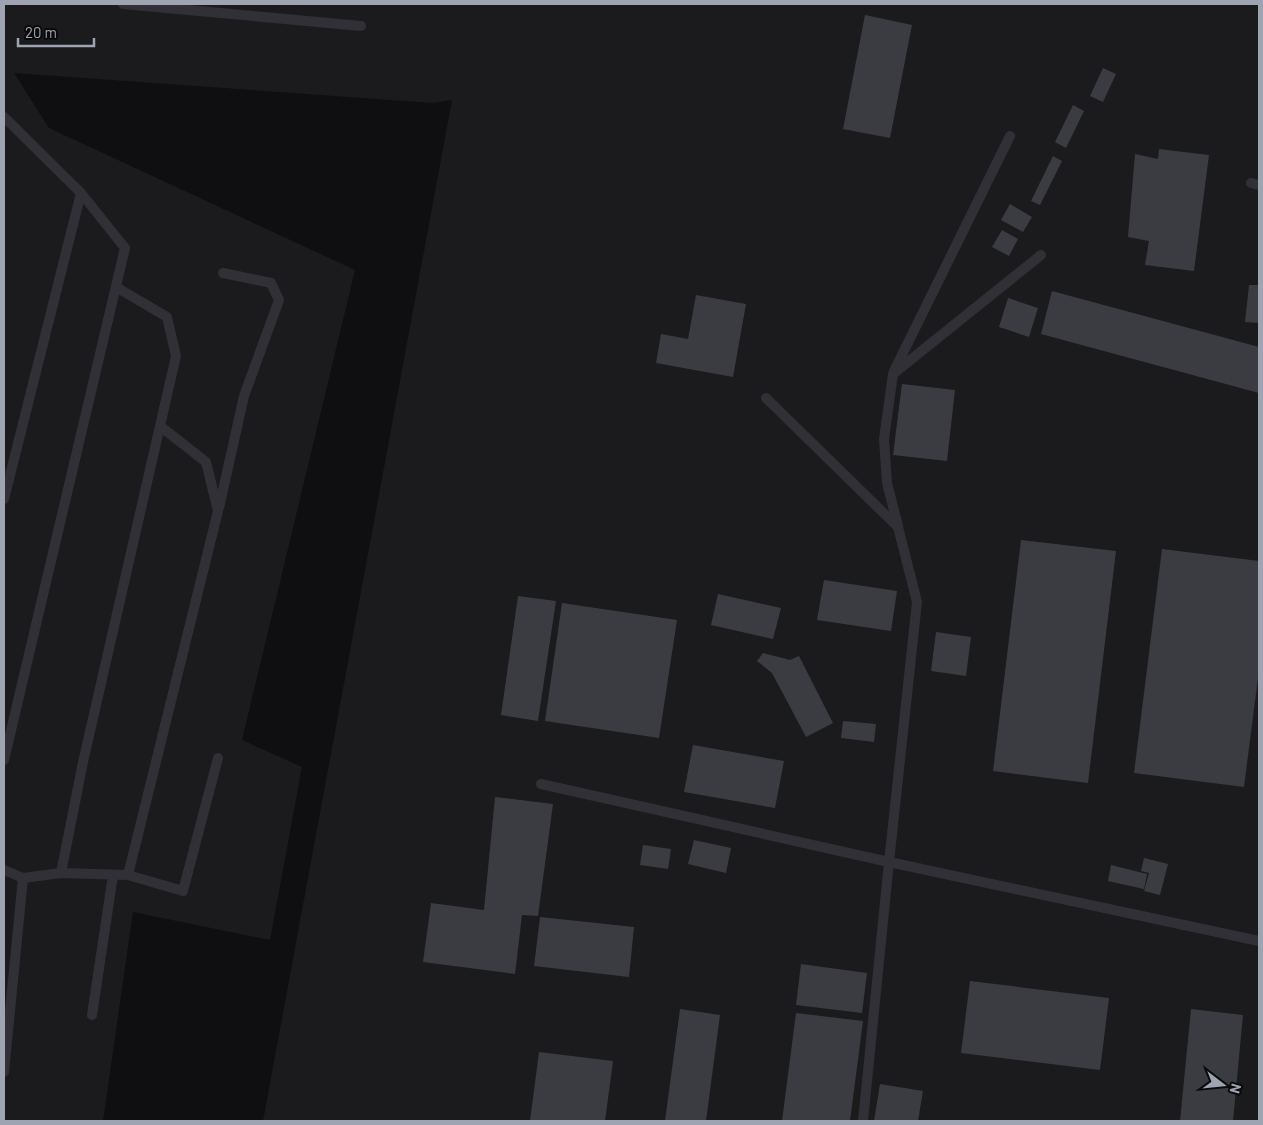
<svg xmlns="http://www.w3.org/2000/svg" width="1263" height="1125" viewBox="0 0 1263 1125" font-family="Barlow,sans-serif">
  <style>
    .built { fill: #1b1b1e }
    .building { fill: #3b3c41 }
    .lines { fill: none; stroke-linecap: round; stroke-linejoin: round }
    .service { stroke: #303036; stroke-width: 10 }
  </style>
  <rect width="100%" height="100%" fill="#0f0f11"/>
  <path class="built" d="M4,4h1255v1117h-996l189,-1021 -20,3 -418,-30 35,55 306,142 -113,470 60,27 -32,173 -137,-28 -30,209h-99z"/>
  <path class="building" d="M865,15l47,10 -22,113 -47,-9z
    M1103,68l13,6 -13,28 -13,-6z
    M1073,105l11,6 -18,37 -11,-6z
    M1159,149l50,6 -15,116 -49,-6 4,-24 -21,-4 7,-83 23,5z
    M1053,156l9,5 -22,44 -9,-4z
    M1010,204l22,13 -9,15 -22,-12z
    M1002,230l16,9 -9,17 -17,-9z
    M1249,285h10v38l-14,-1z
    M1052,291l207,56v46l-218,-59z
    M696,295l50,9 -13,73 -77,-14 5,-29 27,5z
    M1008,298l30,10 -9,29 -30,-10z
    M902,384l53,6 -8,71 -54,-6z
    M1021,540l95,11 -28,232 -95,-12z
    M1162,549l97,12v109l-15,117 -110,-14z
    M824,580l73,11 -6,40 -74,-11z
    M718,594l63,14 -8,31 -62,-14z
    M518,596l38,5 -18,120 -37,-6z
    M562,603l115,17 -18,118 -114,-17z
    M936,632l35,5 -5,39 -35,-5z
    M763,653l27,7 9,-4 34,67 -27,14 -34,-64 -15,-12z
    M843,721l33,3 -2,18 -33,-4z
    M693,745l91,16 -9,47 -91,-16z
    M495,797l58,7 -15,112 -16,-1 -7,59 -92,-12 8,-59 53,7z
    M694,840l37,8 -5,25 -38,-9z
    M643,845l28,4 -3,20 -28,-4z
    M1144,858l24,6 -8,31 -16,-4 5,-18 -8,-2z
    M1111,865l36,9 -3,15 -36,-8z
    M540,917l94,10 -5,50 -95,-11z
    M801,964l66,9 -5,40 -66,-8z
    M970,981l139,17 -9,72 -139,-17z
    M680,1009l40,6 -14,106h-41z
    M1191,1009l52,6 -10,106h-53z
    M796,1013l67,8 -13,100h-68z
    M539,1052l74,9 -8,60h-75z
    M880,1084l43,7 -5,30h-44z"/>
  <g class="lines">
    <path class="service" d="M123,4l238,22
      M4,117l77,76 -77,306
      M1251,183l8,2
      M894,371l116,-235
      M766,398l132,129 19,75 -28,260 -26,259
      M219,508l25,-112 35,-96 -8,-17 -48,-10
      M898,526l-11,-43 -3,-44 9,-65 148,-119
      M4,760l121,-512 -44,-55
      M541,784l348,78 370,79
      M4,870l19,8 -19,194
      M61,873l67,2 90,-364 -12,-49 -46,-36
      M128,875l55,16 35,-133
      M23,878l38,-5 22,-111 93,-406 -9,-39 -51,-30
      M92,1015l21,-140"/>
  </g>
  <rect width="1263" height="1125" fill="none" stroke="#9fa4b3" stroke-width="10"/>
  <g transform="translate(1223 1085) rotate(106)" stroke="#0a0a0b" stroke-width="4" paint-order="stroke">
  <path d="M0-4L9 19L0 12L-9 19Z" fill="#9fa4b3"/>
  <text y="-8" font-size="14" font-weight="bold" text-anchor="middle" fill="#9fa4b3">N</text>
  </g>
  <path d="M18 38v8h76v-8" fill="none" stroke="#9fa4b3" stroke-width="2.5"/>
  <text x="25" y="38" font-size="15" fill="#9fa4b3" stroke="#0a0a0b" stroke-width="4" paint-order="stroke">20 m</text>
</svg>
